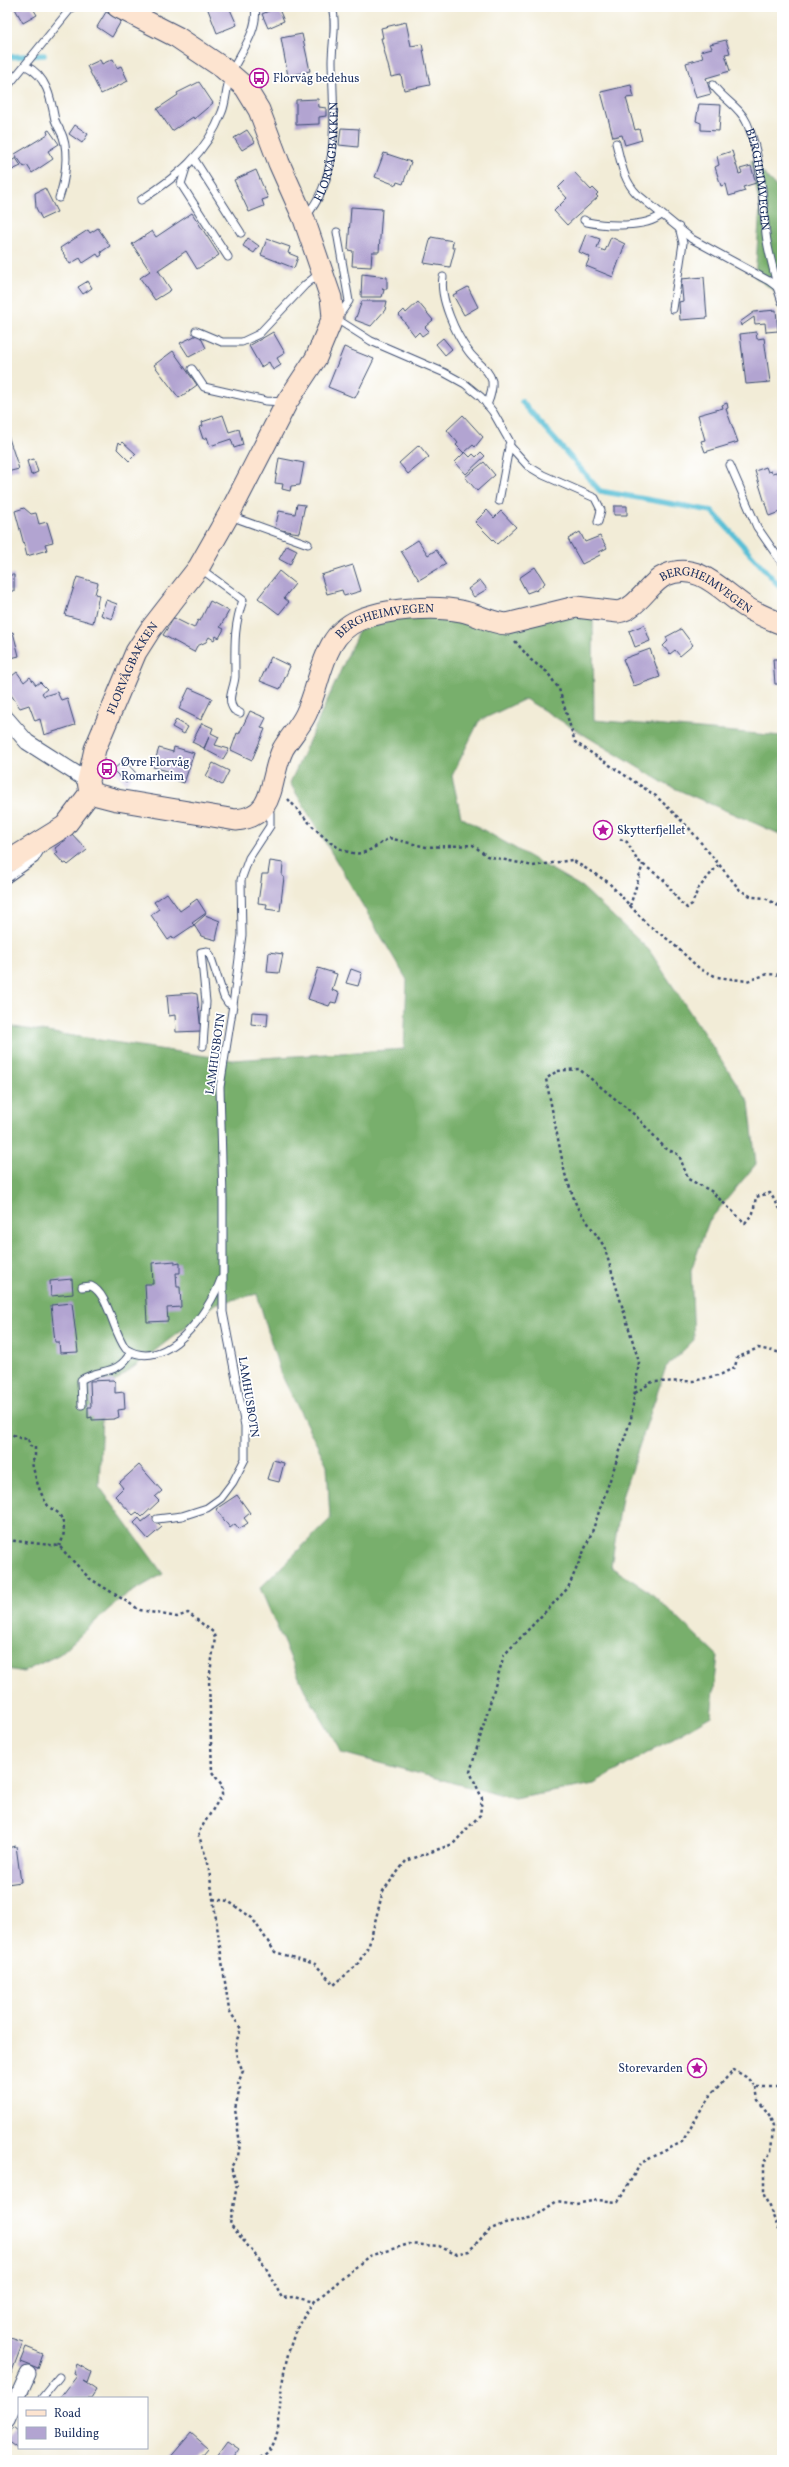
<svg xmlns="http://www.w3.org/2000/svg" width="789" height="2467" viewBox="0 0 789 2467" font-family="Vollkorn,serif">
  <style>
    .forest { fill: #78af6c; stroke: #4a6f65 }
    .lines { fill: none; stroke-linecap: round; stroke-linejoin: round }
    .stream { stroke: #59bfd6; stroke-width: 5.5 }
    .building { fill: #b2a4d1 }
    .lane-casing { stroke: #3b4b70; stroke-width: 9 }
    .street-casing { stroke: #3b4b70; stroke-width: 17 }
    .secondary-casing { stroke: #3b4b70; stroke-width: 23 }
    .path { stroke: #3b4b70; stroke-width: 2.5; stroke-dasharray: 3 3; stroke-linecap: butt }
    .lane { stroke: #fff; stroke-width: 7 }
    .street { stroke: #fff; stroke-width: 15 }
    .secondary { stroke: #fde4d0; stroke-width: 21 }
    .labels { text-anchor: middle; stroke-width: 3.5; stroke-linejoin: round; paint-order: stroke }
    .poi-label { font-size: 12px; fill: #1b2f5e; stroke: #fff; text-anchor: start }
    .street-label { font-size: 12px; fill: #1b2f5e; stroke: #fff }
  </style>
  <rect width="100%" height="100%" fill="#fff"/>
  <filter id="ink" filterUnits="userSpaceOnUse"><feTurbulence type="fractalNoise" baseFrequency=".025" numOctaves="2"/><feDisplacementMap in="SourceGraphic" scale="8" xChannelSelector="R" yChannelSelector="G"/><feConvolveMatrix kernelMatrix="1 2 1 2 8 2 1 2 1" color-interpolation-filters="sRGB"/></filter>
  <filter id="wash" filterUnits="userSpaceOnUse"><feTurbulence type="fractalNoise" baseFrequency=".012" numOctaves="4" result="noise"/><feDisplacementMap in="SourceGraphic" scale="16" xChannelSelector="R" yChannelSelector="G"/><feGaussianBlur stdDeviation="0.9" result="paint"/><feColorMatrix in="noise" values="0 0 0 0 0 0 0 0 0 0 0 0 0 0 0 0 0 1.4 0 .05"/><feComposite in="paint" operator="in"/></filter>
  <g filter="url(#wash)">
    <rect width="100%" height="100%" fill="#f2ecd7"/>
    <path class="forest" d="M751,160l31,33v103l-27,-19 5,-69z
      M432,609l161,9 1,102 188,16v99l-115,-50 -142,-86 -46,22 -27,55 9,41 121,70 67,63 100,152 7,62 -47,57 -18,49 3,70 -28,27 -44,130 -11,70 39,25 68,64 -7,60 -117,68 -80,15 -172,-46 -38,-64 -44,-101 70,-69 -3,-54 -47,-93 -23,-78 -42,10 -112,87 -4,95 64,88 -43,25 -60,55 -37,18 -16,-3v-643l225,34 172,-11 3,-69 -117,-197 69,-153z"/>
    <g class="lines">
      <path class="stream" d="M7,57l37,-2
        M522,402l78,89 112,20 70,78"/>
    </g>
    <g id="blocks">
      <path class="building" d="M14,7h18l5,8 -14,8z
        M207,7h22l8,18 -20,8z
        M278,7l6,14 -16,7 -6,-14z
        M106,12l15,9 -9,16 -15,-10z
        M406,22l5,24 11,-2 8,41 -26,5 -3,-15 -10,2 -10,-39h2l-2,-10z
        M302,34l8,37 -22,5 -7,-38z
        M726,40l4,13 -5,1 5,17 -24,7 5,16 -15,4 -10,-35 17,-5 -2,-7 11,-3 -2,-4z
        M113,59l4,9 4,-2 7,15 -27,13 -14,-28 13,-6 2,4z
        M199,82l14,21 -19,16 -1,-2 -21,14 -15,-22 21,-14 -1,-2z
        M631,85l3,12 -8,1 9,32 4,-1 3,11 -17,5 -3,-10 -9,2 -12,-45z
        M318,99l1,8 7,1v8l-7,1v7l-23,1v-25z
        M699,104l22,1 -2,26 -18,-1v-7l-5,-2z
        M75,125l13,9 -6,9 -13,-9z
        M341,128l18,1 -1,18 -19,-2z
        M49,130l10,14 -11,7 5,8 -21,14 -5,-8 -3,2 -9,-13 33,-20 -1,-3z
        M247,130l8,12 -13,8 -8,-12z
        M732,151l7,23 3,-1 -2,-4 11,-3 5,17 -13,4 2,4 -16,5 -3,-12 -5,2 -6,-19 4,-2 -2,-9z
        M384,153l27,9 -8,22 -6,-2 -1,3 -21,-8z
        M16,158l5,8 -11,5 -3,-7z
        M256,170l12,28 -6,2 2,6 -15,6 -15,-32z
        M574,172l17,18 2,-2 5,5 -2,2 2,2 -31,28 -13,-14 13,-13 -9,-10z
        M45,188l12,24 -15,7 -6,-11 -1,-15z
        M351,207l31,2 -3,43h-7l-1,15 -19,-1 1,-15 -5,-1z
        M192,213l27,42 -22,14 -11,-18 -28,19 13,20 -16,10 -15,-22 10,-7 -18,-27 20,-13 4,6z
        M98,228l12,18 -9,6 1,3 -3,2 -2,-3 -14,9 -3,-5 -10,6 -10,-16 28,-18 2,3z
        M586,234l14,5 -3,9 8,3 6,-14 14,7 -12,33 -27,-11 4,-9 -11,-5z
        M431,237l22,4 -1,7h3l-5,19 -26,-4z
        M248,238l11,8 -5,7 -11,-7z
        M267,239l23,8 -2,6 10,4 -4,11 -33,-13z
        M362,274l25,3v12h-5l2,1 -2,7h-21z
        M704,277l3,41 -27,2 -1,-18 4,-1 -2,-22z
        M88,281l4,7 -9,6 -5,-7z
        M468,287l10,20 -14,8 -11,-20z
        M362,301h25l-2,9 -14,16 -16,-6z
        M418,302l15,18 -8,7 4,4 -7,5 -3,-4 -4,4 -16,-21 5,-5 2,3z
        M776,310l2,21 -12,1 -1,-9 -10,1 -1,-7 -13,9 -1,-4 14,-10z
        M273,332l12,21 -8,5 4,7 -8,5 -4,-8 -8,5 -12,-21z
        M756,332l1,7 7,-1 6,44 -24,2 -6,-50z
        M199,334l7,14 -17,9 -9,-14z
        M443,338l9,11 -7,6 -9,-11z
        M344,347l30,12 -19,39 -27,-11z
        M173,351l24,34 -18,13 -25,-33z
        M727,403l1,5 -2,1 12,33 -33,10 -4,-11 4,-1 -7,-25 25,-7 -1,-3z
        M223,415l6,17 10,-3 4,16 -9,3 -3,-9 -21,7 -3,-9 -4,2 -4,-12 4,-1 -1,-4z
        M463,415l20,22 -8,10 -2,-2 -8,7 5,5 3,-3 3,3 5,-5 4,4 -19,18 -11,-12 9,-9 -8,-8 2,-2 -11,-13z
        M7,432l12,37 -12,3z
        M119,442l2,2 2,-2 13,12 -7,7 -12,-12z
        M419,445l10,12 -21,17 -9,-11z
        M279,458l25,5 -4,22 -9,1 -1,5 -8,-2 1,-5 -8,-1z
        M34,459l4,13 -7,3 -4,-14z
        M484,462l11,13 -18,16 -12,-14z
        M766,467l2,5 3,-1 1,2 4,-1 3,2 3,8v29l-13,5 -14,-45z
        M297,504l8,1 -6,28 -24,-4 4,-18 16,3z
        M614,506h13v9h-13z
        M24,508l7,6 5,-1 3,11 8,-2 6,20 -8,2 2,6 -20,6 -12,-45z
        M487,510l7,8 7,-7 15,16 -19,17 -22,-22z
        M580,532l5,10 15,-6 7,12 -8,4 1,3 -18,9 -14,-25z
        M418,540l10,15 8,-5 10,14 -27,16 -18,-29z
        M287,545l10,5 -7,15 -11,-6z
        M353,565l8,26 -17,5 -2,-6 -15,4 -6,-19z
        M535,567l10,16 -9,8 -1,-1 -8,3 -8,-15z
        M279,571l16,13 -11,14 5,4 -10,12 -21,-16z
        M7,575h7v16h-7z
        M77,577l21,6 -3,11 4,1 -6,28 -28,-8z
        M480,580l7,9 -13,8 -6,-8z
        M106,600l11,4 -5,15 -11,-4z
        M210,601l19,10 -9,16 4,2 -5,9 -3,-2 -2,4 -5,-3 -3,5 -9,4 -3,6 -31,-17 11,-17 20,10 4,-8 2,1z
        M644,625l6,16 -15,6 -6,-16z
        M681,629l12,16 -13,11 -5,-6 -5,4 -7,-8 5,-5 -2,-4z
        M13,632l6,24 -12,3v-25z
        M650,649l10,28 -26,9 -11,-27z
        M271,657l19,9 -10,23 -20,-8z
        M773,659h9v25h-7z
        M17,672l7,10 6,-5 6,8 4,-3 7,7 -5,4 2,3 13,-4 4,8 6,-2 8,27 -31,10 -4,-16 -5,2 -6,-16 -9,3 -13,-19v-9z
        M189,688l23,10 -11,22 -22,-11z
        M250,711l16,7 -5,10 4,1 -13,31 -21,-10 6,-17 2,1z
        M176,720l12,7 -4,7 -12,-7z
        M202,723l11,5 -2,5 8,4 -4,8 14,4 -6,10 -19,-10 5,-12 -5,11 -12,-6z
        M174,747l20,6 -10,30 -15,-5 2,-6 -18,-5 6,-19 14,4z
        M124,760l12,13 -10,10 -13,-13z
        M213,763l16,8 -7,14 -16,-9z
        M69,831l18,19 -19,15 -2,-2 -2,1 -9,-10 3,-2 -3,-4 12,-9 -3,-4z
        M270,861l13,2 -1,13 2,1 -4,34 -14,-2 1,-5 -9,-1 4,-29h6z
        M167,893l13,18 17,-12 9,14 -14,10 2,2 11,-10 15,6 -4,19 -15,-4 -7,-11 -21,14 -1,-2 -4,3 -17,-25 8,-6 -5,-7z
        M269,952l14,2 -4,19 -12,-1z
        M318,968l19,6 -5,16 7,3 -3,10 -5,-1 -2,4 -21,-7z
        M351,969l11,4 -4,13 -12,-3z
        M192,993l5,1 4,37 -25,1 -1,-17 -6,1 -2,-21z
        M252,1012l16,1 -1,13 -16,-2z
        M175,1261v3l5,-1v10h-4l1,14h3l1,20 -14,1 1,13 -21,1 -2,-38h8l-1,-21z
        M72,1279l1,15 -22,2 -1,-15z
        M72,1303l6,49 -18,1 -1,-11h-4l-4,-37z
        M113,1380l2,2v11l9,-1 1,17 -7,1 1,7 -5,2 -22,1v-3l-4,1v-11h3l-1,-26z
        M273,1460l11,3 -5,19 -12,-3z
        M139,1465l23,26 -7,6 4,4 -17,16 -5,-5 -4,3 -18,-19 8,-8 -4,-5z
        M237,1495l13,18 -6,5 4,5 -9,6 -4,-5 -5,4 -14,-19z
        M151,1515l11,12 -14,12 -14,-16 5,-5 3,4z
        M16,1846l5,36 -14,2v-36z
        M7,2337l16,5 -15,40h-1z
        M26,2347l17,7 -5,15 -18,-7z
        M77,2364l14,8 -4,11 -4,-2 13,9 -5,8h-31l17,-22 -3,-2z
        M14,2427l5,4 -1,18 -11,-8v-4z
        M191,2433l17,15 -10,12h-30z
        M228,2441l12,8 -8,11h-9l-6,-4z"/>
    </g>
  </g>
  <g filter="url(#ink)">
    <use href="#blocks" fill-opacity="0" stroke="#3b4b70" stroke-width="1"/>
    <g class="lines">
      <g class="lane-casing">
        <g id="lane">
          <path d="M26,66c21,10 25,33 29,54 2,6 6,11 8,17 6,17 2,44 -4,61"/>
          <path id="s1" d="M713,85c10,14 27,22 34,38 15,34 15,74 19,111 2,18 8,35 11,53"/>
          <path d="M7,87l65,-80"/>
          <path d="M616,143c5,19 7,37 21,51l55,45 77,42 8,6 5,15"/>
          <path d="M194,159l47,74"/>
          <path d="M186,168l-5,16 47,73"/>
          <path d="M141,200c37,-24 65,-46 81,-88 5,-12 4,-29 10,-41 9,-19 27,-42 23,-64"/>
          <path id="s2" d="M305,217c37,-41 28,-104 27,-155 0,-18 5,-38 0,-55"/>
          <path d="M584,220l3,2c19,4 59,6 74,-7"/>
          <path d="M337,232l12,69 -11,16"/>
          <path d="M443,277c-4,21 13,58 26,75 7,10 20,17 23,29 1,8 -2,17 -5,24"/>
          <path d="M673,309l10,-66 -4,-16"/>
          <path d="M335,318l36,23 74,32 20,11 16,13 12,15 17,30 -11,59"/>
          <path d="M196,331l26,11h20l17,-8 46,-49 15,-12"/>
          <path d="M192,369l12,18 62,14 18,1"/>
          <path d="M509,445l19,21 15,9 52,23 6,12 -3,12"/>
          <path d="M730,465l27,62 25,36"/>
          <path d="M230,516l78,28"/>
          <path d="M201,569l42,31c-10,28 -8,48 -8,77 -1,12 -9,22 -1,33l6,3"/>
          <path d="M7,879l28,-20 6,-10"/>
          <path d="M203,1046l3,-44 -5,-50 6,-1 3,4 14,42 4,6 5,2"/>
          <path d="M82,1287l9,-1c18,8 22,47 35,63 40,25 83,-37 95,-70"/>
          <path d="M82,1405l-1,-25c20,-13 36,-3 50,-28"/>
          <path d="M157,1519l25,-3 25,-8 14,-10 12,-16 12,-23v-33l-22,-114v-113l-3,-112 13,-82 9,-70 -1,-55 8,-22 21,-32v-13l-2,-7"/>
          <path d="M42,2398l17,-21"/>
        </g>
      </g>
      <g class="street-casing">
        <path id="street" d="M7,719l20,23 61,39
          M7,2420l21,-46"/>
      </g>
      <g class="secondary-casing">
        <g id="secondary">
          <path id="s3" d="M90,793l-2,-12 7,-32 41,-97 14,-22 49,-63 34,-60 54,-105 29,-44 17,-41 -2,-19 -27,-79 -25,-56 -20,-53 -14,-23 -22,-19 -46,-31 -59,-30"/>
          <path id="s4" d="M90,793l27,7 119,20c42,-4 32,-41 47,-71 7,-12 17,-22 23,-35 16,-33 15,-78 53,-94 25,-11 75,-15 102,-9 16,3 29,12 46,13l69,-17 42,5c20,-3 31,-30 48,-37 32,-14 56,16 80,32 11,7 24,12 36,17"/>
          <path d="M7,862l58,-36 25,-33"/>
        </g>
      </g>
      <path class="path" d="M515,641l16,19 16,12 12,17 16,53 81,54 32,31 52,63 12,7 13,1 17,10
        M288,799c17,18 47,59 74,54 10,-3 19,-10 27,-15l37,9 47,-2 14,11 46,10 39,-6 36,22 40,43 22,16 30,28 17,8 30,4 21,-7 14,1
        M620,839l7,3 10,18 27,20 16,22 7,6 5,-4 6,-15 20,-24
        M630,906l13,-42
        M635,1393l17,-11 42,-1 28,-7 13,-7 2,-9 21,-10 24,5
        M7,1432l15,7 6,-1 2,8 5,1v9l-3,7c3,13 7,29 15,41 2,5 9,6 12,10 7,10 6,23 0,32
        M7,1540l52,6 30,32 51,32 37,7 11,-4 25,19 2,6 -6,42 3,92 10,13v10l-24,38 10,30 21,147 12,19c-8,19 -7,23 2,42l-5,12 2,5 -5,21 5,35 -2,12 -7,11 6,18 -7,39 36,44 16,30 12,-1 20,5 55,-46 40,-12 30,2 16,8 14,-3 20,-21 16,-7 29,-6 23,-16 19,3 21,-4 21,2 23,-39 41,-21 29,-48 23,-24 12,7 10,10h26
        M213,1899l15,2 24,17 23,34 40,12 19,21 23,-20 12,-20 14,-54 23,-30 47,-17 27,-29 2,-17 -12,-26 34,-117 64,-67 24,-56 39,-113 8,-57 -35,-116 -27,-39 -12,-33 -19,-95 11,-8 22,-2 57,47 29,32 14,7 9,24 23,12 34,32 8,-10 3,-16 14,-4 12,19
        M756,2087l2,13 12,16 3,11 -2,25 -7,10v33l18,42
        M254,2460c7,-3 13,-6 17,-12 10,-16 8,-37 10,-55 4,-32 11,-66 33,-91"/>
      <use href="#lane" class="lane"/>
      <use href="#street" class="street"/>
      <use href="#secondary" class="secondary"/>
    </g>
  </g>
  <defs>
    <g id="bus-ring" transform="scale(1)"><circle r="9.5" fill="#fff" stroke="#b5179e" stroke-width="1.5"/><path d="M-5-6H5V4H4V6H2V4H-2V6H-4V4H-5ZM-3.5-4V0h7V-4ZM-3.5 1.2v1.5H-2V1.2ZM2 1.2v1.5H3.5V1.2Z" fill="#b5179e"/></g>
    <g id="sight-ring" transform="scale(1)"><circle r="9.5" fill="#fff" stroke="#b5179e" stroke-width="1.5"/><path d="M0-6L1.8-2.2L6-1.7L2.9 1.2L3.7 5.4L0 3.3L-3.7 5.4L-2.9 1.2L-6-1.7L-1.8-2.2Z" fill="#b5179e"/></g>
  </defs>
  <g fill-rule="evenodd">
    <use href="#bus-ring" x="259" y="78"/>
    <use href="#bus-ring" x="107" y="769"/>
    <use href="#sight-ring" x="603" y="830"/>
    <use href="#sight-ring" x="697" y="2068"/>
  </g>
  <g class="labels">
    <g class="poi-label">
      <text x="273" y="82">Florvåg bedehus</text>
      <text x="121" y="766">Øvre Florvåg<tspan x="121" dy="14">Romarheim</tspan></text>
      <text x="617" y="834">Skytterfjellet</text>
      <text x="683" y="2072" text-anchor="end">Storevarden</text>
    </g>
    <g class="street-label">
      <text dy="4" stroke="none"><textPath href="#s2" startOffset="71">FLORVÅGBAKKEN</textPath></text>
      <text dy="4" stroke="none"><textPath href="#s1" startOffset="109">BERGHEIMVEGEN</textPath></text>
      <text dy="4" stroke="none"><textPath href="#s4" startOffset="766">BERGHEIMVEGEN</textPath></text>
      <text dy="4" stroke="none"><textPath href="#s4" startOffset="419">BERGHEIMVEGEN</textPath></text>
      <text dy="4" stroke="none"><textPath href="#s3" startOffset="134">FLORVÅGBAKKEN</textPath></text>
      <text transform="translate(215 1054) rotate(-82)" y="4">LAMHUSBOTN</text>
      <text transform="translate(249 1397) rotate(81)" y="4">LAMHUSBOTN</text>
    </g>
  </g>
  <rect width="789" height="2467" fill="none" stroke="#fff" stroke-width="24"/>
  <rect x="18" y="2397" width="130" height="52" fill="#ffffff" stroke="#a4acbf"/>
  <rect x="26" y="2410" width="20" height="6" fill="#fde4d0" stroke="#a4acbf"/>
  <text x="54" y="2417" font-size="12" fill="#1b2f5e">Road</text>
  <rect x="26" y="2427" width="20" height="12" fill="#b2a4d1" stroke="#a4acbf"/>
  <text x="54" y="2437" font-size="12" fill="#1b2f5e">Building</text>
</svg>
